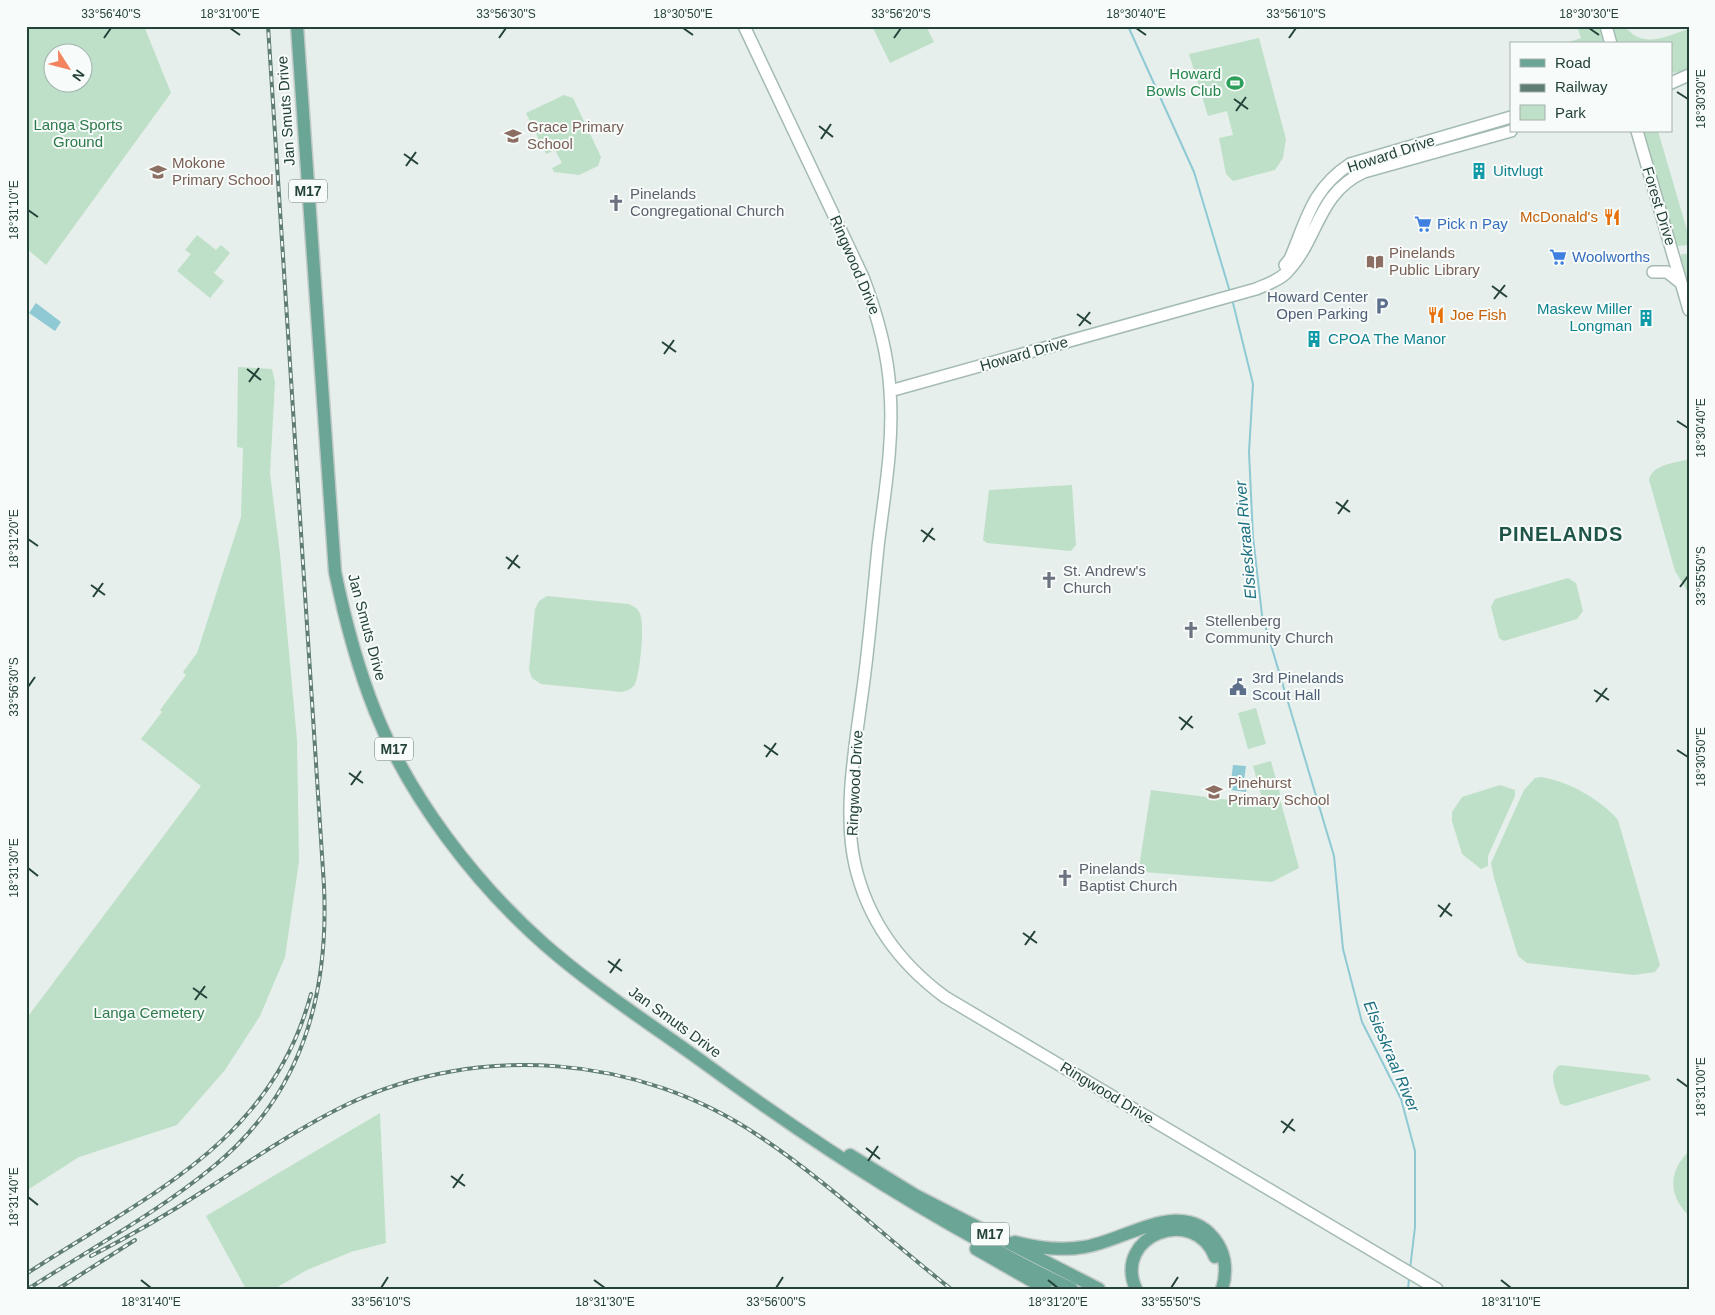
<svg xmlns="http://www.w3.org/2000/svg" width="1715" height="1315" viewBox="0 0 1715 1315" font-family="Arial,sans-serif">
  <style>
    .green { fill: #bfe0c8; fill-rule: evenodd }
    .water { fill: #8ec9d4 }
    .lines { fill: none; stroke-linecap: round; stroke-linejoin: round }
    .stream { stroke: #8ec9d4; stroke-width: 2 }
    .secondary-casing { stroke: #a4bbb3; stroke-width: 14 }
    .primary-casing { stroke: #c2cac8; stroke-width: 15 }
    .secondary { stroke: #fff; stroke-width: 11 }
    .primary { stroke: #6aa596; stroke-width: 12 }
    .rail-casing { stroke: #5f7d75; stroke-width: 4 }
    .rail { stroke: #f7fbf9; stroke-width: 2; stroke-dasharray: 5.5; stroke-linecap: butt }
    .ticks { fill: none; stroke: #24423a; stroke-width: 2 }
    .labels { text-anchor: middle; stroke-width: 4; stroke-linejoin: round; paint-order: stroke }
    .shield { fill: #f7fbf9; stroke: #637a73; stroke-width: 1 }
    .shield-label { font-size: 14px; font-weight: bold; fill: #24423a }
    .leisure-label { font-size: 15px; fill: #27864d; stroke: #f7fbf9; text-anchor: end }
    .street-label { font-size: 15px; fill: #24423a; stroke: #f7fbf9 }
    .park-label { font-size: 15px; fill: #2d7a4b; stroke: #f7fbf9 }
    .education-label { font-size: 15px; fill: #785e54; stroke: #f7fbf9; text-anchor: start }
    .culture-label { font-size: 15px; fill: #0d838f; stroke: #f7fbf9; text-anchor: start }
    .worship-label { font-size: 15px; fill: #5b616d; stroke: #f7fbf9; text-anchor: start }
    .food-label { font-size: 15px; fill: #c56008; stroke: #f7fbf9; text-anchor: end }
    .shop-label { font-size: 15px; fill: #366cbe; stroke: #f7fbf9; text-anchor: start }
    .service-label { font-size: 15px; fill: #4e5e75; stroke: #f7fbf9; text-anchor: end }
    .water-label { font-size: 16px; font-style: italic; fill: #1c6f80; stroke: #f7fbf9 }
    .district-label { font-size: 20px; font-weight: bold; letter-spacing: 1px; fill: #1f5548; stroke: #f7fbf9 }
    .neatline { fill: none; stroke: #24423a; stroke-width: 2 }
    .ticks-label { font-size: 12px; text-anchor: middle; fill: #24423a }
  </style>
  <rect width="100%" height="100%" fill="#e6efeb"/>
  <path class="green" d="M26,26h118l27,67 -125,172 -20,-17zM82,52v30h-30v-30z
    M872,26h54l8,16 -44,21z
    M1577,26h23l5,18h-42l18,-6z
    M1612,26h13c17,24 41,10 64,3v42l-18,2v-29h-54z
    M1259,38l27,101 -3,19 -8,12 -42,11 -7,-7 -7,-36 14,-3 -6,-24 -19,5 -19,-62z
    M564,95l9,3 28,59 -3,9 -19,9 -25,-3 -2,-4 10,-5 -7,-13 -9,4 -20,-41z
    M1644,131h14l31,106 -1,8 -10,1 -4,-3z
    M197,235l19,15 5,-5 9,8 -16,20 -4,-3 14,11 -14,17 -33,-27 14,-17 -6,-4z
    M1682,254h7v45l-11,-39z
    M238,367l34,2 3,13 -5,91 10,81 17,186 2,121 -14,96 -25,59 -35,54 -48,55 -98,32 -53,34v-172l175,-233 -60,-47 21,-27 -2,-2 26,-35 -3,-3 14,-19 44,-136 2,-69 -6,-1z
    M1689,459v135l-14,-23 -26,-91c3,-16 27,-17 40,-21z
    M1072,485l4,60 -5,6 -84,-8 -4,-3 6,-50z
    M1568,578l8,5 7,28 -6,8 -73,22 -5,-3 -8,-31 4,-8z
    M547,596l81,8c5,2 10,4 12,10 5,10 0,60 -5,70 -3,5 -8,7 -13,8l-81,-8 -9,-6 -3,-8 6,-61 4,-8z
    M1256,708l10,36 -18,5 -10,-36z
    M1271,761l10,36 -18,5 -10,-36z
    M1541,777c27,4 59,22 77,43l42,145 -5,7 -21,3 -107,-12 -9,-7 -24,-78 -3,-15 33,-73 11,-12z
    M1500,785l15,5v6l-27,60v10l-7,3 -19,-15 -10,-33v-9l10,-15z
    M1151,790l111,14 18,-5 19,69 -27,14 -129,-10 -4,-5z
    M1560,1065l88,10 3,5 -85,26 -6,-2c-3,-13 -14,-31 0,-39z
    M380,1113l6,130 -35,9 -44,18 -33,19h-28l-40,-73z
    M1689,1151v65c-21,-21 -21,-44 0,-65z"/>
  <path class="water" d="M36,303l25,19 -6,9 -26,-18z
    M1233,765l13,1 -3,21 4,1 -1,4 -16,-2z"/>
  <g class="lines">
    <path class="stream" d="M1128,26l66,146 36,120
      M1232,299l21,85 -4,68 4,85 9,78 72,241 9,93 19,73 39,77 14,52v76l-5,42
      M1408,1289l1,-10"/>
    <g class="secondary-casing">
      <path id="secondary" d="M744,26l119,251c14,37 25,74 27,114 4,52 -6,105 -12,156 -5,49 -9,99 -16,148 -7,52 -19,118 -7,170 13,56 45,99 90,132l492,292
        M1606,26l5,18
        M1671,83l18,-8
        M1637,131l52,179
        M1285,265l5,-6c17,-40 22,-70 60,-95l161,-47
        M1653,272h14l14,11
        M890,391l366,-102c9,-4 22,-8 30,-16 33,-33 30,-79 78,-101l147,-41"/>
    </g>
    <g class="primary-casing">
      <path id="primary" d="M297,26l38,546c10,48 22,94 40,139 34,86 100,172 169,233 50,44 108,81 163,121 118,86 233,160 365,224
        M850,1155l65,40 184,94
        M1015,1242c23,6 46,9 69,5 42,-6 102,-54 134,-3 8,13 9,30 4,45
        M976,1249l70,40
        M1136,1289c-24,-53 58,-85 79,-32"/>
    </g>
    <use href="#secondary" class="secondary"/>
    <use href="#primary" class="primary"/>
    <g class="rail-casing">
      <path id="rail" d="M91,1256c39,-20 77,-42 114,-66 47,-30 93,-62 143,-86 132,-62 291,-49 411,32 68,45 128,103 192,153
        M26,1274c119,-78 245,-130 285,-280
        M28,1289c62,-40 129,-76 186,-123 88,-72 115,-171 110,-280l-56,-860
        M58,1289l77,-49"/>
    </g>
    <use href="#rail" class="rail"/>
  </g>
  <path class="ticks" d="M230,28l10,7M683,28l10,7M1136,28l10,7M1589,28l10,7M104,38l7,-10M499,38l7,-10M894,38l7,-10M1289,38l7,-10M1677,92l11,7M1234,99l14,10M1236,111l10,-14M819,126l14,11M821,139l10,-15M404,154l14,10M406,166l10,-14M28,210l10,7M1492,286l15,11M1494,299l11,-14M1077,314l14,10M1079,326l11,-14M662,342l14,10M664,354l10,-14M247,369l14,11M249,382l10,-14M1677,421l11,7M1336,502l14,10M1338,514l10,-14M921,530l14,10M28,539l10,7M923,542l10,-14M506,557l14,11M508,569l10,-14M91,585l14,10M1680,587l8,-11M93,597l10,-14M28,687l7,-10M1594,690l15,10M1596,702l11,-14M1179,717l14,11M1181,730l11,-14M764,745l14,10M1677,750l11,7M766,757l10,-14M349,773l14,10M351,785l10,-14M28,868l10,8M1438,905l14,11M1440,917l10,-14M1023,933l14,10M1025,945l10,-14M608,961l14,10M610,973l10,-14M193,988l14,10M195,1000l10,-14M1677,1079l11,8M1281,1121l14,10M1283,1133l10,-14M866,1148l14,11M868,1161l10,-15M451,1176l14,10M453,1188l10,-14M28,1197l10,8M141,1280l10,8M594,1280l11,8M1048,1280l10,8M1501,1280l10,8M381,1288l7,-11M776,1288l7,-11M1171,1288l7,-11"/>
  <defs>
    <g id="stadium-bare" transform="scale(1.35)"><path d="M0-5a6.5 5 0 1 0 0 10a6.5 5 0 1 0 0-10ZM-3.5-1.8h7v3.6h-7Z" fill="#2e9e5b" stroke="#f7fbf9" stroke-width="2.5" paint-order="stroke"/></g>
    <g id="school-bare" transform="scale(1.35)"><path d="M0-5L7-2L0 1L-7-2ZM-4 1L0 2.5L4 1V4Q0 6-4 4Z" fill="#8d6e63" stroke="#f7fbf9" stroke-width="2.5" paint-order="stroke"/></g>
    <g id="building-bare" transform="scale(1.35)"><path d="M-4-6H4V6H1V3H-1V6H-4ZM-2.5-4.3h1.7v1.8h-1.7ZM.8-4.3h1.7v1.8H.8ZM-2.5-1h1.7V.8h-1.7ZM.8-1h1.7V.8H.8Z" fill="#0f9aa8" stroke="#f7fbf9" stroke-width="2.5" paint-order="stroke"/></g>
    <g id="church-bare" transform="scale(1.35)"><path d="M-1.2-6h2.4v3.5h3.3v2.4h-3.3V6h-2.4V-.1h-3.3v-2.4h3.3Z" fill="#6b7280" stroke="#f7fbf9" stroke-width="2.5" paint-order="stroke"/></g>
    <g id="restaurant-bare" transform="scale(1.35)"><path d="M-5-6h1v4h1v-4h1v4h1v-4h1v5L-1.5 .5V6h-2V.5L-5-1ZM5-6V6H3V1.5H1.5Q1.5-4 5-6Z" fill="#e8710a" stroke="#f7fbf9" stroke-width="2.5" paint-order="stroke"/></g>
    <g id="supermarket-bare" transform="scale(1.35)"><path d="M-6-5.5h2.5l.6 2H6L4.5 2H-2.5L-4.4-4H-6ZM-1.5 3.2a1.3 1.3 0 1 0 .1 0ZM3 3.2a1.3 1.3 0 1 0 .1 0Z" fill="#3f7fe0" stroke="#f7fbf9" stroke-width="2.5" paint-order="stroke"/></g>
    <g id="library-bare" transform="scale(1.35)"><path d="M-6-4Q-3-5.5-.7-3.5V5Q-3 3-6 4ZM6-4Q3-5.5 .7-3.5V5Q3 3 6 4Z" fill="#8d6e63" stroke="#f7fbf9" stroke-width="2.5" paint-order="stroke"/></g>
    <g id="parking-bare" transform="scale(1.35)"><path d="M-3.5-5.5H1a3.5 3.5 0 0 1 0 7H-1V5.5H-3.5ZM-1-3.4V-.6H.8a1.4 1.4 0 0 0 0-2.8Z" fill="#5c6f8a" stroke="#f7fbf9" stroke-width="2.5" paint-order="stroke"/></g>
    <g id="civic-bare" transform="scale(1.35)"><path d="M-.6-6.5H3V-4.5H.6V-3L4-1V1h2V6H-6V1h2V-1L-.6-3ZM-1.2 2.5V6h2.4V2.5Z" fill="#5c6f8a" stroke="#f7fbf9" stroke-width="2.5" paint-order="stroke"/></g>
  </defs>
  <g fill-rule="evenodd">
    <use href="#stadium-bare" x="1235" y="83"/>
    <use href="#school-bare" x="513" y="136"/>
    <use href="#building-bare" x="1479" y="171"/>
    <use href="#school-bare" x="158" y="172"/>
    <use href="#church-bare" x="616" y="203"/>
    <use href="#restaurant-bare" x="1612" y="217"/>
    <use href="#supermarket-bare" x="1423" y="224"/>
    <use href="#supermarket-bare" x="1558" y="257"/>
    <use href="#library-bare" x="1375" y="262"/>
    <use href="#parking-bare" x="1382" y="306"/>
    <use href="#restaurant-bare" x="1436" y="315"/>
    <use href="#building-bare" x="1646" y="318"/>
    <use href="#building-bare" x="1314" y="339"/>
    <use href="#church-bare" x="1049" y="580"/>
    <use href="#church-bare" x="1191" y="630"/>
    <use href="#civic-bare" x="1238" y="687"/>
    <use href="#school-bare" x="1214" y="792"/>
    <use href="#church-bare" x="1065" y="878"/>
  </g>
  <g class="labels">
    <g class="shield">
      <rect x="289" y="179.5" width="38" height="23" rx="4"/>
      <rect x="375" y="737.5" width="38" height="23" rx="4"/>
      <rect x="971" y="1222.5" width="38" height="23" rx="4"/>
    </g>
    <g class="shield-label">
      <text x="308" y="196">M17</text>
      <text x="394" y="754">M17</text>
      <text x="990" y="1239">M17</text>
    </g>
    <g class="leisure-label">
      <text x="1221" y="79">Howard<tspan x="1221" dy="17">Bowls Club</tspan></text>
    </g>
    <g class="street-label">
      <text transform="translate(286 111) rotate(-94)" y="5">Jan Smuts Drive</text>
      <text transform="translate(1391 154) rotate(-18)" y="5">Howard Drive</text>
      <text transform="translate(1659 206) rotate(73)" y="5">Forest Drive</text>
      <text transform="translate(855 265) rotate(67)" y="5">Ringwood Drive</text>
      <text transform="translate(1024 354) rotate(-16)" y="5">Howard Drive</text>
      <text transform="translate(367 627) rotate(75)" y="5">Jan Smuts Drive</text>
      <text transform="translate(855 783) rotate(-87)" y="5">Ringwood Drive</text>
      <text transform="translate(675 1022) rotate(36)" y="5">Jan Smuts Drive</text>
      <text transform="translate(1107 1093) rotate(31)" y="5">Ringwood Drive</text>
    </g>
    <g class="park-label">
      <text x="78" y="130">Langa Sports<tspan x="78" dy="17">Ground</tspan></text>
      <text x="149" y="1018">Langa Cemetery</text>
    </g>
    <g class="education-label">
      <text x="527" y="132">Grace Primary<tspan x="527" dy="17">School</tspan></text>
      <text x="172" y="168">Mokone<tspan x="172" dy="17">Primary School</tspan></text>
      <text x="1389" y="258">Pinelands<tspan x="1389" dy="17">Public Library</tspan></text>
      <text x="1228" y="788">Pinehurst<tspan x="1228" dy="17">Primary School</tspan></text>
    </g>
    <g class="culture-label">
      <text x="1493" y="176">Uitvlugt</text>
      <text x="1632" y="314" text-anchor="end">Maskew Miller<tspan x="1632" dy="17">Longman</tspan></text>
      <text x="1328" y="344">CPOA The Manor</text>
    </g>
    <g class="worship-label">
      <text x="630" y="199">Pinelands<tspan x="630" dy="17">Congregational Church</tspan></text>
      <text x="1063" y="576">St. Andrew's<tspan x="1063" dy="17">Church</tspan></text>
      <text x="1205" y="626">Stellenberg<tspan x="1205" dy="17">Community Church</tspan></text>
      <text x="1079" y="874">Pinelands<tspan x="1079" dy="17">Baptist Church</tspan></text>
    </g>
    <g class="food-label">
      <text x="1598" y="222">McDonald's</text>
      <text x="1450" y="320" text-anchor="start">Joe Fish</text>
    </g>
    <g class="shop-label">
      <text x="1437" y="229">Pick n Pay</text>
      <text x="1572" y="262">Woolworths</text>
    </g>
    <g class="service-label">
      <text x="1368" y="302">Howard Center<tspan x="1368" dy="17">Open Parking</tspan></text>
      <text x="1252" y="683" text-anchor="start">3rd Pinelands<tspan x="1252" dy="17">Scout Hall</tspan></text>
    </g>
    <g class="water-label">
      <text transform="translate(1245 540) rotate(-95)" y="6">Elsieskraal River</text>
      <text transform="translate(1392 1056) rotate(67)" y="6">Elsieskraal River</text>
    </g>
    <g class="district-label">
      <text x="1561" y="541">PINELANDS</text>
    </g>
  </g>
  <rect width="1715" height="1315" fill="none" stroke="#f7fbf9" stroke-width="55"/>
  <rect x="1510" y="42" width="162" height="90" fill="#f7fbf9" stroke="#a3b1ad"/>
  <rect x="1520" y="59" width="25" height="8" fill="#6aa596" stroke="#a3b1ad"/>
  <text x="1555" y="68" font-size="15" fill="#24423a">Road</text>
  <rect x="1520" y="84" width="25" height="8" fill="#5f7d75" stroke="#a3b1ad"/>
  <text x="1555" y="92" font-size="15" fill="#24423a">Railway</text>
  <rect x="1520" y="105" width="25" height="15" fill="#bfe0c8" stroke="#a3b1ad"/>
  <text x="1555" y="118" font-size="15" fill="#24423a">Park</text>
  <g transform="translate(68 68) rotate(126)"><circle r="24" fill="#f7fbf9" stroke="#a3b1ad"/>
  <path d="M0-4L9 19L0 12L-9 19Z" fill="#f4845f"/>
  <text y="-8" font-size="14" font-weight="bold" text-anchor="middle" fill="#24423a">N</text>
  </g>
  <rect x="28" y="28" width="1660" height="1260" class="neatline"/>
  <g class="ticks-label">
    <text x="111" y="18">33°56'40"S</text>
    <text x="230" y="18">18°31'00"E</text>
    <text x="506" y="18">33°56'30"S</text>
    <text x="683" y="18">18°30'50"E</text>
    <text x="901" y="18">33°56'20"S</text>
    <text x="1136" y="18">18°30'40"E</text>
    <text x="1296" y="18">33°56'10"S</text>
    <text x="1589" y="18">18°30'30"E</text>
    <text transform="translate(1701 99) rotate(-90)" y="4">18°30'30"E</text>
    <text transform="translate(14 210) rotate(-90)" y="4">18°31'10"E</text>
    <text transform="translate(1701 428) rotate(-90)" y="4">18°30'40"E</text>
    <text transform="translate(14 539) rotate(-90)" y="4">18°31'20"E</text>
    <text transform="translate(1701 576) rotate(-90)" y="4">33°55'50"S</text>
    <text transform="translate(14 687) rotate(-90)" y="4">33°56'30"S</text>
    <text transform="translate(1701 757) rotate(-90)" y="4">18°30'50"E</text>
    <text transform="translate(14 868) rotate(-90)" y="4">18°31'30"E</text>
    <text transform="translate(1701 1087) rotate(-90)" y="4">18°31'00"E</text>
    <text transform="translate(14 1197) rotate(-90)" y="4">18°31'40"E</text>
    <text x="151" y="1306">18°31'40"E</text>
    <text x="381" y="1306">33°56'10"S</text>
    <text x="605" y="1306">18°31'30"E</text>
    <text x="776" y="1306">33°56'00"S</text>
    <text x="1058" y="1306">18°31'20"E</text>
    <text x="1171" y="1306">33°55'50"S</text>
    <text x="1511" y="1306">18°31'10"E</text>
  </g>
</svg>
